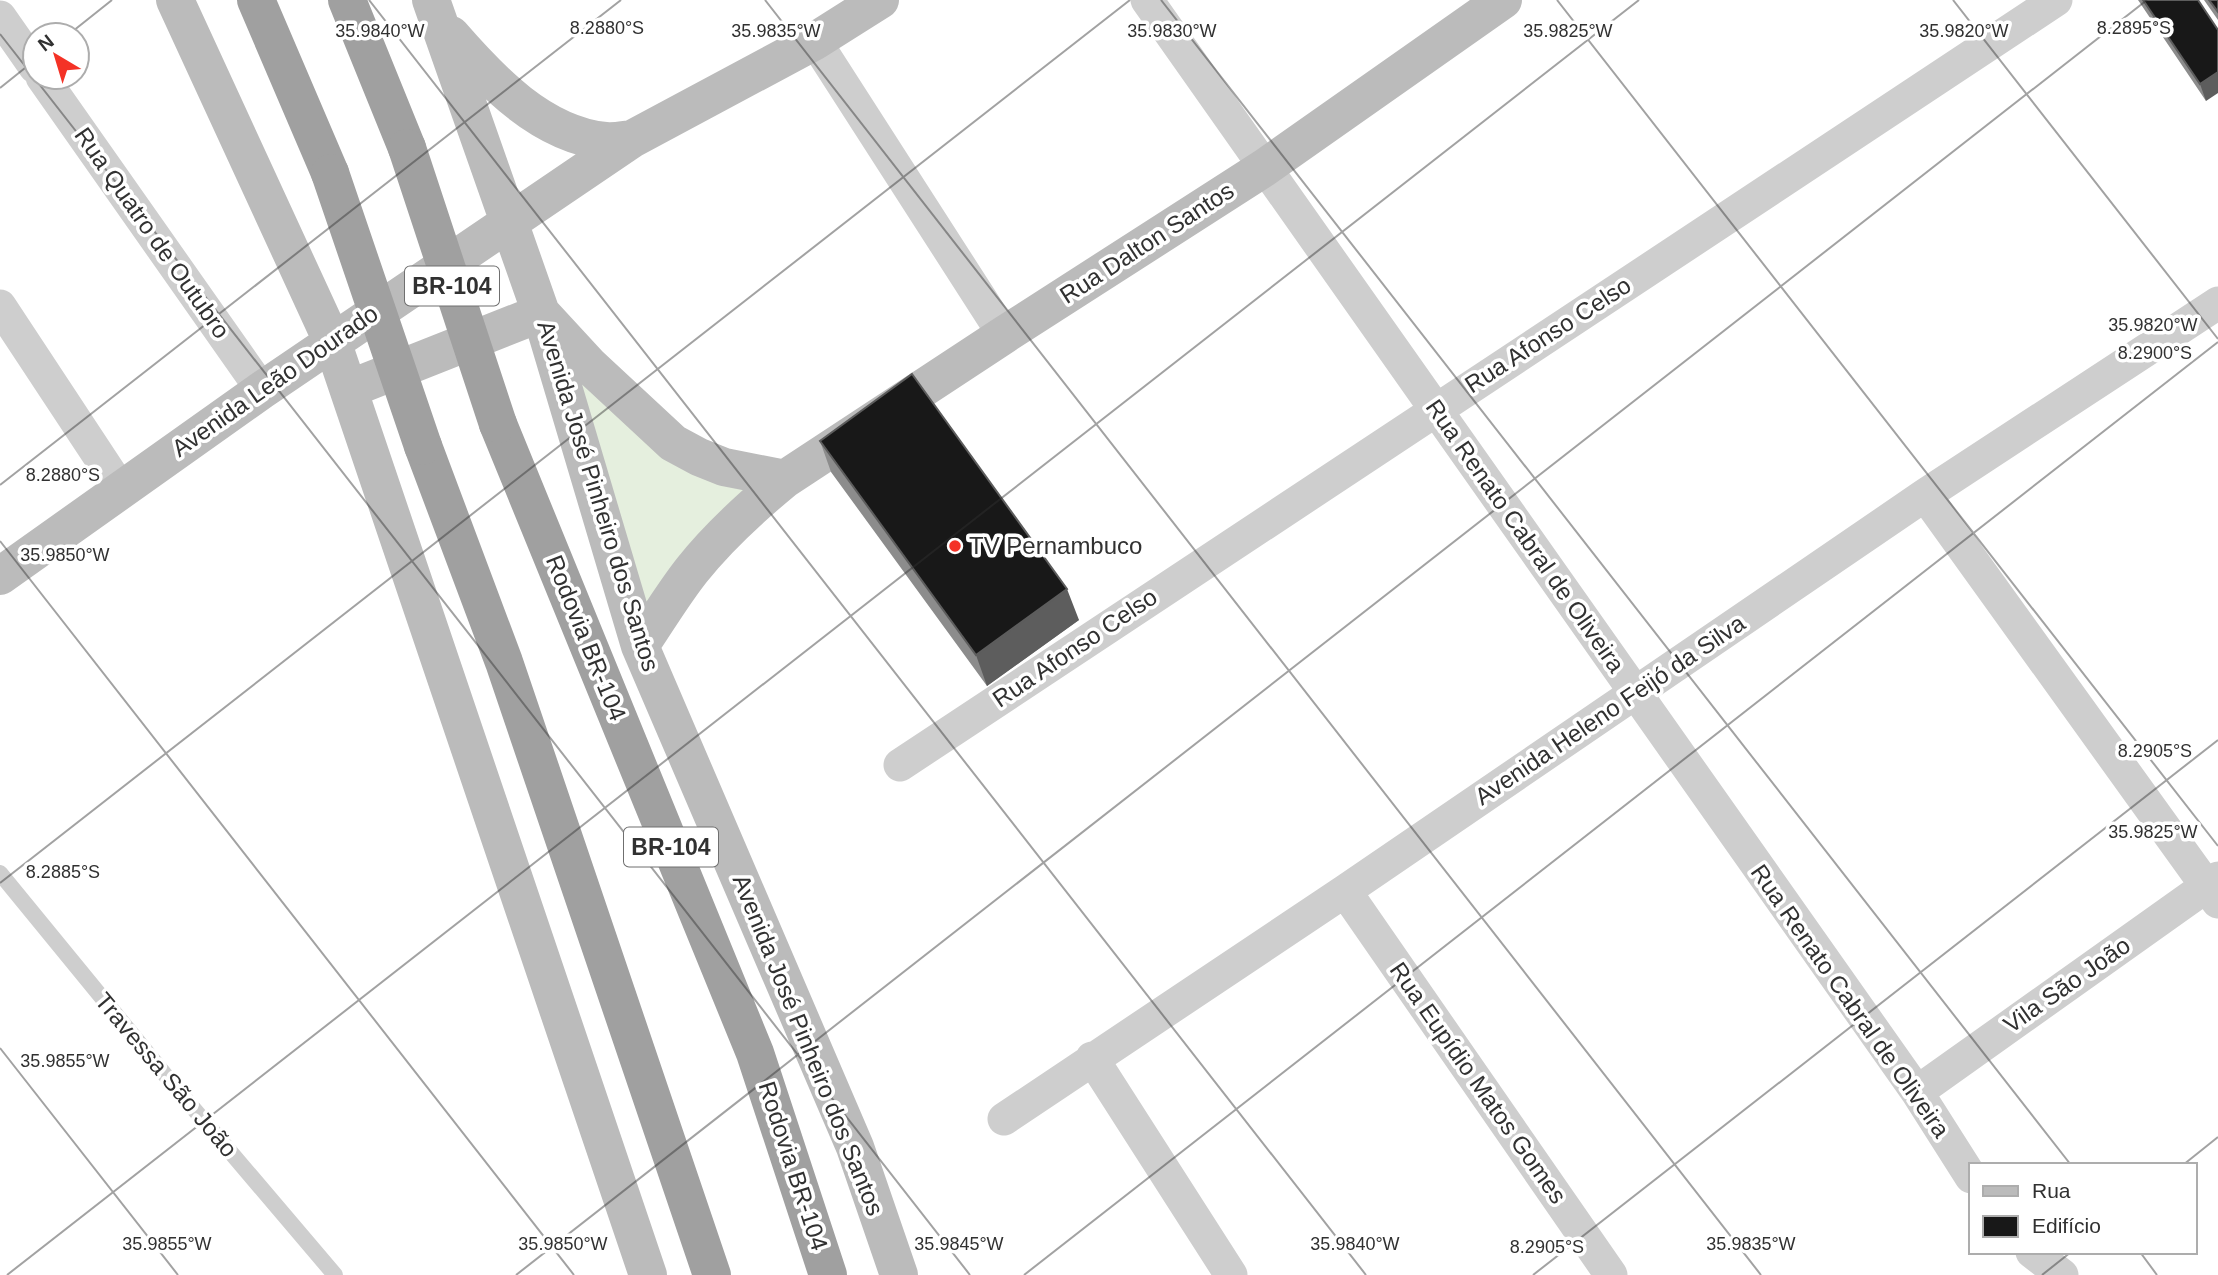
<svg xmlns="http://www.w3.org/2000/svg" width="2218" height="1275" viewBox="0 0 2218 1275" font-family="Helvetica,sans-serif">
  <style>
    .grass { fill: #e5efde }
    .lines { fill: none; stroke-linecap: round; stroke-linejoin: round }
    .service { stroke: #cecece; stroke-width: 16 }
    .minor { stroke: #cecece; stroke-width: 33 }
    .secondary { stroke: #bbb; stroke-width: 38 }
    .trunk { stroke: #a0a0a0; stroke-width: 38 }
    .trunk-bridge { stroke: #a0a0a0; stroke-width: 38 }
    .wall { fill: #8c8c8c }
    .shaded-wall { fill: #5d5d5d }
    .building { fill: #181818; stroke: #5d5d5d; stroke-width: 2 }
    .ticks { fill: none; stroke: #313131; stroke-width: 2; stroke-opacity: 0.45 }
    .poi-dot { fill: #f43226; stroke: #fff; stroke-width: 2.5 }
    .labels { text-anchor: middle; stroke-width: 7; stroke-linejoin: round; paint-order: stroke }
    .shield { fill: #fff; stroke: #6f6f6f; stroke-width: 2 }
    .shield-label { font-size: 23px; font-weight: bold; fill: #313131 }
    .street-label { font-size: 24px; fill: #313131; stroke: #fff }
    .poi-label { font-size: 24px; fill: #313131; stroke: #fff; text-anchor: start }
    .ticks-label { font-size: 18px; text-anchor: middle; fill: #313131; stroke: #fff; stroke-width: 7; stroke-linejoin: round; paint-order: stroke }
  </style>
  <rect width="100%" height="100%" fill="#fff"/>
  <path class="grass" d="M557,347l82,75 132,60 -128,148z"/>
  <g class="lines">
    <path class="service" d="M0,873l171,209 164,193"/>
    <path class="minor" d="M1147,0l770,1092 54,85
      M0,17l35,50
      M815,41l189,294
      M42,77l220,313
      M0,306l120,182
      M1925,495l293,407
      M900,765l1156,-765
      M1345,891l266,384
      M1092,1058l139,217
      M1917,1092l301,-214
      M1004,1119l341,-228 580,-396 293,-192
      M2032,1252l30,23"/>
    <path class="secondary" d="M175,0l157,341 316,934
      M431,0l110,313 99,333 215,501 44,128
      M451,35c40,46 90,99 154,106 9,1 18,-1 27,-2
      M349,389l192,-76 48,52 84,78 26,14 25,10 61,12
      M0,576l262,-186 370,-251 183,-98 65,-41
      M640,646c17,-25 33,-52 52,-76 27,-34 59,-63 93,-91l219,-144 260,-167 239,-168"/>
    <path class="trunk" d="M256,0l74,173
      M347,0l60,148
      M498,424l257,629 73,222
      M423,446l81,216 208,613"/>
    <path class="trunk-bridge" d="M407,148l91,276
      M330,173l93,273"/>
  </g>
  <path class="wall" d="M2138,0h60l8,101z
    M2204,0h14v20z
    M820,441l259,179 -92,66 -156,-214z"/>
  <path class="shaded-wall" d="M2218,72v21l-12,8 -6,-17z
    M1067,589l12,31 -92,66 -11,-31z"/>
  <path class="building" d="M2143,0h55l20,30v42l-18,12z
    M2209,0h9v12z
    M912,374l155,215 -91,66 -156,-214z"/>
  <path class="ticks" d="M369,0l997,1275M765,0l996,1275M1161,0l910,1165M1557,0l661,846M1953,0l265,339M0,34l970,1241M68,35l44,-35M0,88l35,-28M0,485l621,-485M0,541l574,734M0,883l1130,-883M0,1048l178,227M2183,1165l35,-28M2140,1252l17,23M7,1275l1632,-1275M516,1275l1631,-1275M1024,1275l1194,-933M1533,1275l685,-535M2042,1275l29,-23"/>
  <circle class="poi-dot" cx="955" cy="546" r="7"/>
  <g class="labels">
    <g class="shield">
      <rect x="405" y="266.5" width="94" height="39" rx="5"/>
      <rect x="624" y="827.5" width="94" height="39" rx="5"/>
    </g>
    <g class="shield-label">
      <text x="452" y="294">BR-104</text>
      <text x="671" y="855">BR-104</text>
    </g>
    <g class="street-label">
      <text transform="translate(152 233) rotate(55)" y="8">Rua Quatro de Outubro</text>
      <text transform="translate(1147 243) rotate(-33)" y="8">Rua Dalton Santos</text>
      <text transform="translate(1548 335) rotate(-33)" y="8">Rua Afonso Celso</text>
      <text transform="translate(275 381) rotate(-35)" y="8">Avenida Leão Dourado</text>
      <text transform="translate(598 496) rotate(73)" y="8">Avenida José Pinheiro dos Santos</text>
      <text transform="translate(1525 536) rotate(55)" y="8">Rua Renato Cabral de Oliveira</text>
      <text transform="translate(586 638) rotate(68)" y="8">Rodovia BR-104</text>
      <text transform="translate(1075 648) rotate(-34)" y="8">Rua Afonso Celso</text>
      <text transform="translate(1610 710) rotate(-34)" y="8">Avenida Heleno Feijó da Silva</text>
      <text transform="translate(2067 985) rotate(-35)" y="8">Vila São João</text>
      <text transform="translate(1850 1001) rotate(55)" y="8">Rua Renato Cabral de Oliveira</text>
      <text transform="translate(808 1045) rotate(68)" y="8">Avenida José Pinheiro dos Santos</text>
      <text transform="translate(166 1075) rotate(50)" y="8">Travessa São João</text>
      <text transform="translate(1478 1083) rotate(55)" y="8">Rua Eupídio Matos Gomes</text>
      <text transform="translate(793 1166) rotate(72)" y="8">Rodovia BR-104</text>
    </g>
    <g class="poi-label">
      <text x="969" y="554">TV Pernambuco</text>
    </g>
  </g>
  <g class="ticks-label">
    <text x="607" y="34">8.2880°S</text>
    <text x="2134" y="34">8.2895°S</text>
    <text x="1568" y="37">35.9825°W</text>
    <text x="1964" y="37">35.9820°W</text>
    <text x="380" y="37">35.9840°W</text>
    <text x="776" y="37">35.9835°W</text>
    <text x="1172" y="37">35.9830°W</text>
    <text x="2153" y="331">35.9820°W</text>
    <text x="2155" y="359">8.2900°S</text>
    <text x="63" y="481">8.2880°S</text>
    <text x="65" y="561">35.9850°W</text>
    <text x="2155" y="757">8.2905°S</text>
    <text x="2153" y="838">35.9825°W</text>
    <text x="63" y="878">8.2885°S</text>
    <text x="65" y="1067">35.9855°W</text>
    <text x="167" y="1250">35.9855°W</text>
    <text x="563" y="1250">35.9850°W</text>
    <text x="959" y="1250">35.9845°W</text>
    <text x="1355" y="1250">35.9840°W</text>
    <text x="1751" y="1250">35.9835°W</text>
    <text x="1547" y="1253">8.2905°S</text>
  </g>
  <rect x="1969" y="1163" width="228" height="91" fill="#ffffff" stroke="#adadad" stroke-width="2"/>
  <rect x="1983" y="1186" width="35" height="10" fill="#bbbbbb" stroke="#adadad" stroke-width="2"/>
  <text x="2032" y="1198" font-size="21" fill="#313131">Rua</text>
  <rect x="1983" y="1216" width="35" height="21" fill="#181818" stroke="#adadad" stroke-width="2"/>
  <text x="2032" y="1233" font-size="21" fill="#313131">Edifício</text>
  <g transform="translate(56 56) rotate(322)"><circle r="33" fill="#ffffff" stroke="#adadad" stroke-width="2"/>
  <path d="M0-5L12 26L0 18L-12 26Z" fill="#f43226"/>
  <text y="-10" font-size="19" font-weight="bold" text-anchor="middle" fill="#313131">N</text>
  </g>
</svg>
